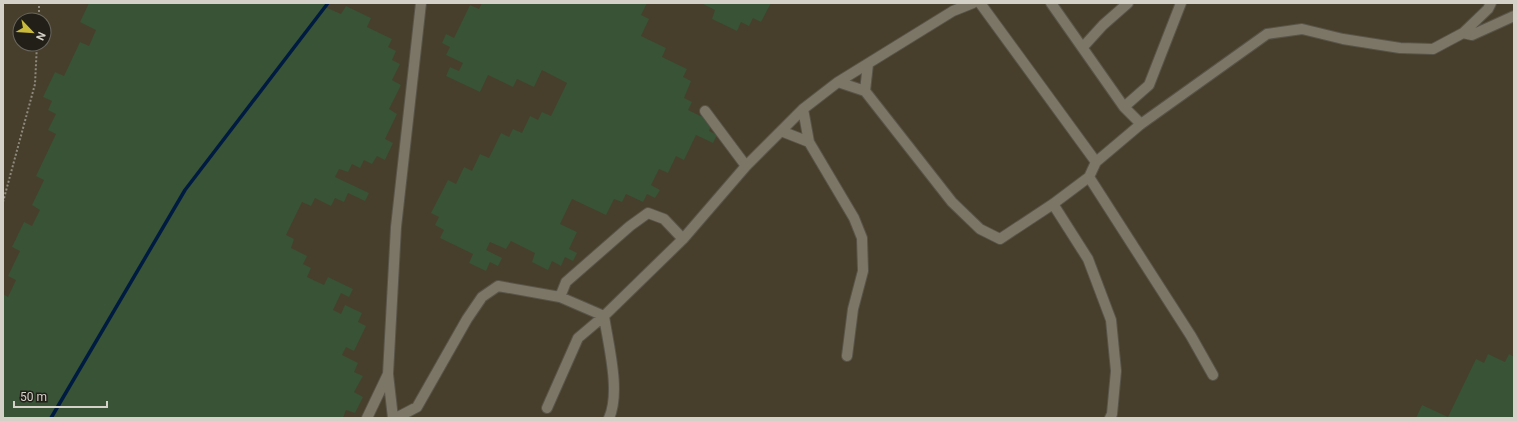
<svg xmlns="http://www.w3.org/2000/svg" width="1517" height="421" viewBox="0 0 1517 421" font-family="Roboto,sans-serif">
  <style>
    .built { fill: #473f2b; fill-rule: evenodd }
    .green { fill: #385336 }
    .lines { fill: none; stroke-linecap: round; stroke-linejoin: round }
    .stream { stroke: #001b41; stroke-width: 3.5 }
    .minor-casing { stroke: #585448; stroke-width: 12 }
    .path { stroke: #8d897f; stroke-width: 2; stroke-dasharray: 2 2; stroke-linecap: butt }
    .minor { stroke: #7c7667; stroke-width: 10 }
  </style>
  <rect width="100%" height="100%" fill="#3c3729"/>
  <path class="built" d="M3,3h1511v415h-1511zM20,20h24v24h-24z"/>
  <path class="green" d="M89,3h238l-2,4 16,7 5,-8 25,12 -4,9 25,12 -4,8 8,4 -4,9 8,4 -8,16 9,5 -12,24 8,5 -12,25 8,4 -8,17 -8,-4 -5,8 -8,-4 -4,8 -8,-4 -4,8 -9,-3 -4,8 34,16 -4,8 -17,-8 -4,9 -9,-4 -4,8 -16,-8 -4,8 -9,-4 -16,33 8,4 -3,9 16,8 -4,8 8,4 -4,9 17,8 4,-8 25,12 -4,8 -8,-4 -8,17 8,4 4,-9 17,8 -4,9 8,4 -12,25 -8,-4 -4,8 16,8 -4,9 9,4 -9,16 9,5 -8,16 -9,-3 -3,8h-340v-124l5,3 8,-17 -8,-4 12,-25 -8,-4 12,-25 8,4 8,-16 -8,-5 12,-25 -8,-4 20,-42 -8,-4 8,-16 -8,-4 4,-9 -9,-4 12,-25 9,4 16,-34 9,4 7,-16 -16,-8z
    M482,3h165l-6,12 8,4 -8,17 25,12 -4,9 25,12 -4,8 8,4 -7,17 8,4 -4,8 25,12 -4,9 8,4 -4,8 -17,-8 -12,25 -8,-4 -8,17 -9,-4 -8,16 9,5 -5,8 -8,-4 -4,8 -17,-8 -4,8 -8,-3 -8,16 -34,-16 -12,25 17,8 -8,17 8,4 -4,8 -8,-4 -4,9 -9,-5 -4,9 -16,-8 3,-9 -24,-12 -5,8 -16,-7 -4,8 16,8 -4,8 -8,-4 -4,9 -17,-8 4,-9 -33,-16 4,-8 -9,-5 4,-8 -8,-4 17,-33 8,4 8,-17 8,4 8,-17 9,4 12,-25 8,4 4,-8 9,4 8,-17 8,4 4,-8 9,4 16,-33 -25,-13 -8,17 -17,-8 -4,8 -25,-12 -8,17 -34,-16 4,-9 9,4 4,-8 -17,-8 4,-8 -8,-4 4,-9 8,4 16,-33 9,4z
    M701,3h70l-10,19 -8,-4 -4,8 -8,-4 -4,9 -25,-12 3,-9z
    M1488,354l17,8 4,-8 5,3v61h-98l6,-13 26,12 28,-58 8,4z"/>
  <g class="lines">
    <path class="stream" d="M51,418l134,-228 143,-187"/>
    <g class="minor-casing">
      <path id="minor" d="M1051,3l73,104 17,17 -45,38
        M1463,33l9,2 42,-19
        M1083,47l20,-22 25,-22
        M838,82l27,9 3,-27
        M865,91l87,111 28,27 20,10 53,-35 36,-27 7,-15 -116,-159
        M1124,107l25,-22 32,-82
        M705,111l41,55
        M1141,124l126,-90 35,-5 41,10 57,9 33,1 30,-16 25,-24 3,-6
        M781,131l28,11 -6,-33
        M809,142l45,76 8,20 1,33 -10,38 -6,47
        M1089,177l102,159 22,39
        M1053,204l35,55 23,61 5,51 -4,43 -2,4
        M560,297l6,-15 64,-56 18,-13 16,6 19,20
        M604,316c4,28 17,76 5,102
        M547,408l31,-70 26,-22 79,-77 63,-73 57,-57 35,-27 115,-71 20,-8
        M367,418l21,-44
        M393,418l-5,-44 8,-147 25,-224
        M396,418l21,-11 50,-88 15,-22 16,-11 62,11 44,19"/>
    </g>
    <path class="path" d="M39,20v-17
      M3,202l32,-118 2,-40"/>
    <use href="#minor" class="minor"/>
  </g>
  <rect width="1517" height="421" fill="none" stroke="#d4d1c9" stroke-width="8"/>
  <g transform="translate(32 32) rotate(115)"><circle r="19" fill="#211f18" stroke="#69665f"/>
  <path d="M0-3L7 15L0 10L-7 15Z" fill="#caba3a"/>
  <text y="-6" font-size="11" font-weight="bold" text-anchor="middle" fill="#d4d1c9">N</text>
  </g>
  <path d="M14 401v6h93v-6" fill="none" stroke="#d4d1c9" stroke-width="2"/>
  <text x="20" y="401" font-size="12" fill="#d4d1c9" stroke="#211f18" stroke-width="3" paint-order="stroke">50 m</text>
</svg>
